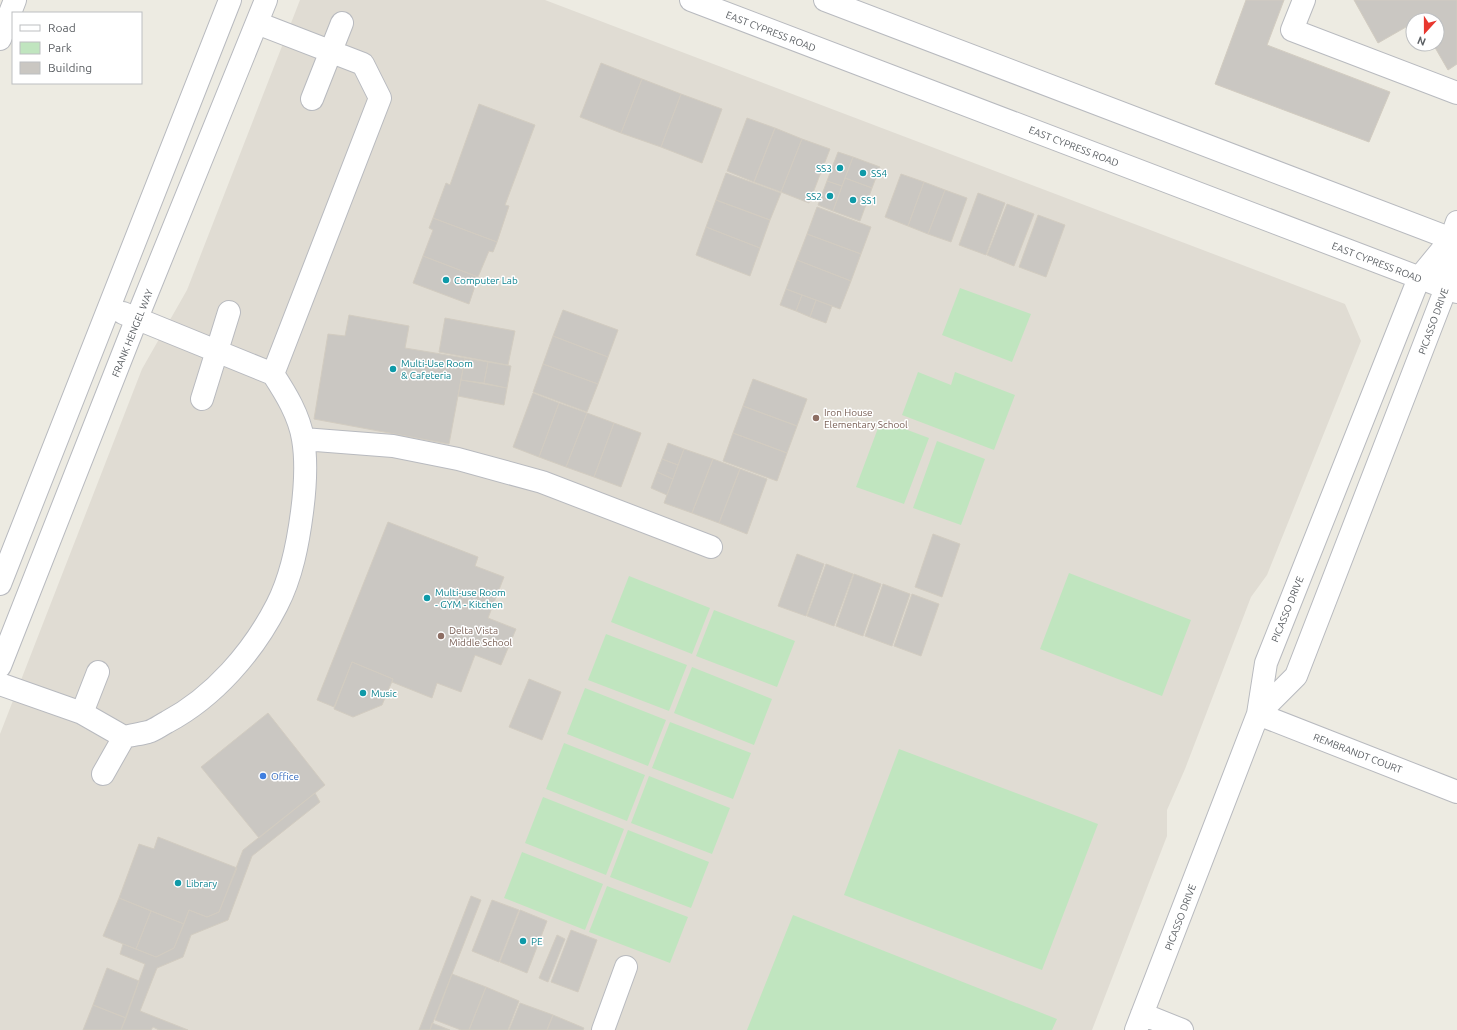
<svg xmlns="http://www.w3.org/2000/svg" width="1457" height="1030" viewBox="0 0 1457 1030" font-family="Ubuntu,sans-serif">
  <style>
    .education { fill: #e0dcd3 }
    .green { fill: #c0e5bf }
    .building { fill: #cac7c2; stroke: #d2ccc1 }
    .lines { fill: none; stroke-linecap: round; stroke-linejoin: round }
    .minor-casing { stroke: #b8babf; stroke-width: 24 }
    .minor { stroke: #fff; stroke-width: 22 }
    .culture-dot { fill: #0f9aa8; stroke: #fff; stroke-width: 1.5 }
    .education-dot { fill: #8d6e63; stroke: #fff; stroke-width: 1.5 }
    .shop-dot { fill: #3f7fe0; stroke: #fff; stroke-width: 1.5 }
    .labels { text-anchor: middle; stroke-width: 3; stroke-linejoin: round; paint-order: stroke }
    .street-label { font-size: 10px; fill: #5b5f63; stroke: #fff }
    .culture-label { font-size: 10px; fill: #0d838f; stroke: #fff; text-anchor: start }
    .education-label { font-size: 10px; fill: #785e54; stroke: #fff; text-anchor: start }
    .shop-label { font-size: 10px; fill: #366cbe; stroke: #fff; text-anchor: start }
  </style>
  <rect width="100%" height="100%" fill="#edebe2"/>
  <path class="education" d="M300,0h245l800,304 16,37 -94,234 -16,22 -66,172 -18,41v26l-75,194h-1092v-296l142,-365 45,-79z"/>
  <path class="green" d="M960,288l71,26 -19,48 -70,-27z
    M918,372l33,13 4,-13 60,23 -21,55 -92,-35z
    M881,420l48,18 -25,66 -48,-17z
    M937,441l48,18 -24,66 -48,-17z
    M1069,573l122,47 -29,76 -122,-47z
    M629,576l81,32 -18,46 -81,-32z
    M714,610l81,31 -18,46 -81,-31z
    M606,634l81,31 -18,46 -81,-31z
    M692,667l80,32 -18,46 -80,-32z
    M585,688l81,32 -18,46 -81,-32z
    M670,722l81,31 -18,46 -81,-31z
    M564,743l81,32 -18,46 -81,-32z
    M899,749l199,75 -56,146 -198,-75z
    M649,776l81,32 -18,46 -81,-31z
    M543,797l81,32 -18,46 -81,-32z
    M628,830l81,32 -18,46 -81,-31z
    M522,852l81,32 -18,46 -81,-32z
    M607,886l81,31 -18,46 -81,-31z
    M793,915l264,104 -5,11h-305z"/>
  <path class="building" d="M1246,0h38l-17,45 123,47 -21,50 -154,-58z
    M1354,0h103v64l-9,6 -15,-26h4v-24h-24v3l-35,20z
    M601,63l41,16 -21,54 -41,-16z
    M642,79l39,15 -20,53 -40,-14z
    M681,94l41,15 -20,54 -41,-16z
    M479,104l56,21 -30,80 4,1 -12,36 -64,-24 13,-35 4,2z
    M747,118l28,10 -21,54 -27,-11z
    M775,128l27,11 -21,53 -27,-10z
    M802,139l28,10 -21,54 -28,-11z
    M838,152l15,5 -11,29 -15,-5z
    M853,157l27,10 -8,21 -27,-10z
    M726,173l55,20 -11,27 -54,-20z
    M901,174l23,8 -16,44 -23,-9z
    M845,178l27,10 -12,33 -27,-10z
    M827,181l15,5 -9,25 -15,-6z
    M924,182l21,8 -17,44 -20,-8z
    M945,190l22,8 -16,44 -23,-8z
    M978,193l27,10 -19,52 -27,-10z
    M716,200l54,20 -10,28 -54,-21z
    M1007,204l27,10 -20,52 -27,-11z
    M817,207l54,20 -10,27 -54,-20z
    M1038,215l27,10 -19,52 -27,-10z
    M433,218l64,24 -4,10 -4,-1 -11,26 -55,-21 10,-26 -4,-2z
    M706,227l54,21 -10,28 -54,-21z
    M807,234l54,20 -10,27 -54,-21z
    M423,256l55,21 -9,27 -56,-21z
    M797,260l54,21 -11,28 -54,-20z
    M786,289l16,6 -6,16 -16,-6z
    M802,295l14,5 -6,17 -14,-6z
    M816,300l16,6 -6,17 -16,-6z
    M563,310l55,20 -10,27 -55,-21z
    M349,315l60,11 -4,22 60,10 -16,86 -135,-25 14,-85 17,2z
    M445,318l70,13 -7,34 -69,-13z
    M553,336l55,21 -10,27 -55,-20z
    M465,358l23,4 -4,21 -23,-3z
    M488,362l23,4 -4,22 -23,-5z
    M543,364l55,20 -11,28 -54,-20z
    M753,379l54,20 -10,27 -54,-20z
    M461,380l46,8 -3,17 -46,-9z
    M533,393l26,10 -20,54 -26,-10z
    M559,403l28,10 -21,54 -27,-10z
    M743,406l54,20 -10,27 -54,-20z
    M587,413l27,10 -20,54 -28,-10z
    M614,423l27,10 -20,54 -27,-10z
    M733,433l54,20 -10,28 -54,-20z
    M668,443l16,6 -6,16 -16,-6z
    M684,449l29,10 -21,54 -28,-10z
    M662,459l16,6 -5,14 -16,-7z
    M713,459l27,10 -21,54 -27,-10z
    M740,469l27,10 -20,55 -28,-11z
    M657,472l16,7 -6,16 -16,-7z
    M388,522l90,35 -3,9 29,11 -16,41 28,11 -15,36 -26,-10 -14,37 -24,-9 -5,15 -40,-16 1,-3 -41,-17 -18,45 -17,-7z
    M933,534l27,10 -18,53 -27,-10z
    M797,554l27,10 -18,52 -28,-10z
    M826,564l27,10 -19,52 -27,-10z
    M854,574l27,10 -18,52 -27,-10z
    M883,584l27,10 -18,52 -27,-10z
    M912,594l27,10 -18,52 -27,-10z
    M352,662l41,17 -11,26 -29,12 -19,-8z
    M529,679l32,13 -19,48 -33,-13z
    M268,713l57,72 -66,53 -58,-71z
    M315,793l5,9 -68,54 -24,64 -37,15 -8,22 -26,11 -17,43 48,19h-29l-6,-3 -2,3h-30l24,-66 -25,-10 3,-10 33,13 18,-9 15,-38 18,7 12,-5 24,-62z
    M158,837l79,31 -18,44 -12,5 -18,-7 -5,14 -65,-26 20,-54 15,5z
    M471,896l10,4 -51,130h-11z
    M119,898l32,13 -15,38 -33,-13z
    M492,900l27,10 -20,52 -27,-11z
    M520,910l27,11 -20,52 -27,-11z
    M151,911l33,13 -10,24 -18,9 -20,-8z
    M571,930l26,10 -19,52 -27,-10z
    M557,935l8,4 -17,43 -9,-4z
    M107,968l32,13 -13,37 -33,-13z
    M452,974l34,13 -17,43h-8l-26,-10z
    M486,987l33,14 -11,29h-39z
    M520,1003l33,12 -6,15h-38z
    M93,1005l33,13 -5,12h-38z
    M553,1015l31,13 -1,2h-36z
    M432,1023l18,7h-20z"/>
  <g class="lines">
    <g class="minor-casing">
      <path id="minor" d="M691,0l766,292
        M825,0l632,241
        M1304,0l-12,30 165,63
        M0,39l15,-39
        M312,99l30,-76
        M123,313l150,61
        M202,399l27,-87
        M303,439l90,7 65,13 84,23 169,65
        M0,584l230,-584
        M0,666l137,-348 129,-318
        M0,684l82,29 42,24c8,-2 16,-3 24,-5 7,-2 13,-7 19,-10 47,-25 86,-70 110,-117 15,-29 21,-62 25,-93 3,-23 5,-50 1,-73 -4,-24 -17,-45 -30,-65l107,-276 -17,-34 -106,-41
        M82,713l16,-41
        M1258,714l38,-38 150,-388 5,-49 6,-17
        M1258,714l199,78
        M103,774l21,-37
        M1142,1014l40,16
        M603,1030l23,-63
        M1136,1030l122,-316 8,-51 153,-385 32,-39"/>
    </g>
    <use href="#minor" class="minor"/>
  </g>
  <g class="culture-dot">
    <circle cx="840" cy="168" r="4"/>
    <circle cx="863" cy="173" r="4"/>
    <circle cx="830" cy="196" r="4"/>
    <circle cx="853" cy="200" r="4"/>
    <circle cx="446" cy="280" r="4"/>
    <circle cx="393" cy="369" r="4"/>
    <circle cx="427" cy="598" r="4"/>
    <circle cx="363" cy="693" r="4"/>
    <circle cx="178" cy="883" r="4"/>
    <circle cx="523" cy="941" r="4"/>
  </g>
  <g class="education-dot">
    <circle cx="816" cy="418" r="4"/>
    <circle cx="441" cy="636" r="4"/>
  </g>
  <circle class="shop-dot" cx="263" cy="776" r="4"/>
  <g class="labels">
    <g class="street-label">
      <text transform="translate(771 31) rotate(21)" y="4">EAST CYPRESS ROAD</text>
      <text transform="translate(1074 146) rotate(21)" y="4">EAST CYPRESS ROAD</text>
      <text transform="translate(1377 262) rotate(21)" y="4">EAST CYPRESS ROAD</text>
      <text transform="translate(1433 321) rotate(-70)" y="4">PICASSO DRIVE</text>
      <text transform="translate(132 333) rotate(-68)" y="4">FRANK HENGEL WAY</text>
      <text transform="translate(1287 609) rotate(-68)" y="4">PICASSO DRIVE</text>
      <text transform="translate(1358 753) rotate(21)" y="4">REMBRANDT COURT</text>
      <text transform="translate(1180 917) rotate(-69)" y="4">PICASSO DRIVE</text>
    </g>
    <g class="culture-label">
      <text x="832" y="172" text-anchor="end">SS3</text>
      <text x="871" y="177">SS4</text>
      <text x="822" y="200" text-anchor="end">SS2</text>
      <text x="861" y="204">SS1</text>
      <text x="454" y="284">Computer Lab</text>
      <text x="401" y="367">Multi-Use Room<tspan x="401" dy="12">&amp; Cafeteria</tspan></text>
      <text x="435" y="596">Multi-use Room<tspan x="435" dy="12">- GYM - Kitchen</tspan></text>
      <text x="371" y="697">Music</text>
      <text x="186" y="887">Library</text>
      <text x="531" y="945">PE</text>
    </g>
    <g class="education-label">
      <text x="824" y="416">Iron House<tspan x="824" dy="12">Elementary School</tspan></text>
      <text x="449" y="634">Delta Vista<tspan x="449" dy="12">Middle School</tspan></text>
    </g>
    <g class="shop-label">
      <text x="271" y="780">Office</text>
    </g>
  </g>
  <rect x="12" y="12" width="130" height="72" fill="#ffffff" stroke="#bdbfc1"/>
  <rect x="20" y="25" width="20" height="6" fill="#ffffff" stroke="#bdbfc1"/>
  <text x="48" y="32" font-size="12" fill="#5b5f63">Road</text>
  <rect x="20" y="42" width="20" height="12" fill="#c0e5bf" stroke="#bdbfc1"/>
  <text x="48" y="52" font-size="12" fill="#5b5f63">Park</text>
  <rect x="20" y="62" width="20" height="12" fill="#cac7c2" stroke="#bdbfc1"/>
  <text x="48" y="72" font-size="12" fill="#5b5f63">Building</text>
  <g transform="translate(1425 32) rotate(201)"><circle r="19" fill="#ffffff" stroke="#bdbfc1"/>
  <path d="M0-3L7 15L0 10L-7 15Z" fill="#e8372e"/>
  <text y="-6" font-size="11" font-weight="bold" text-anchor="middle" fill="#5b5f63">N</text>
  </g>
</svg>
